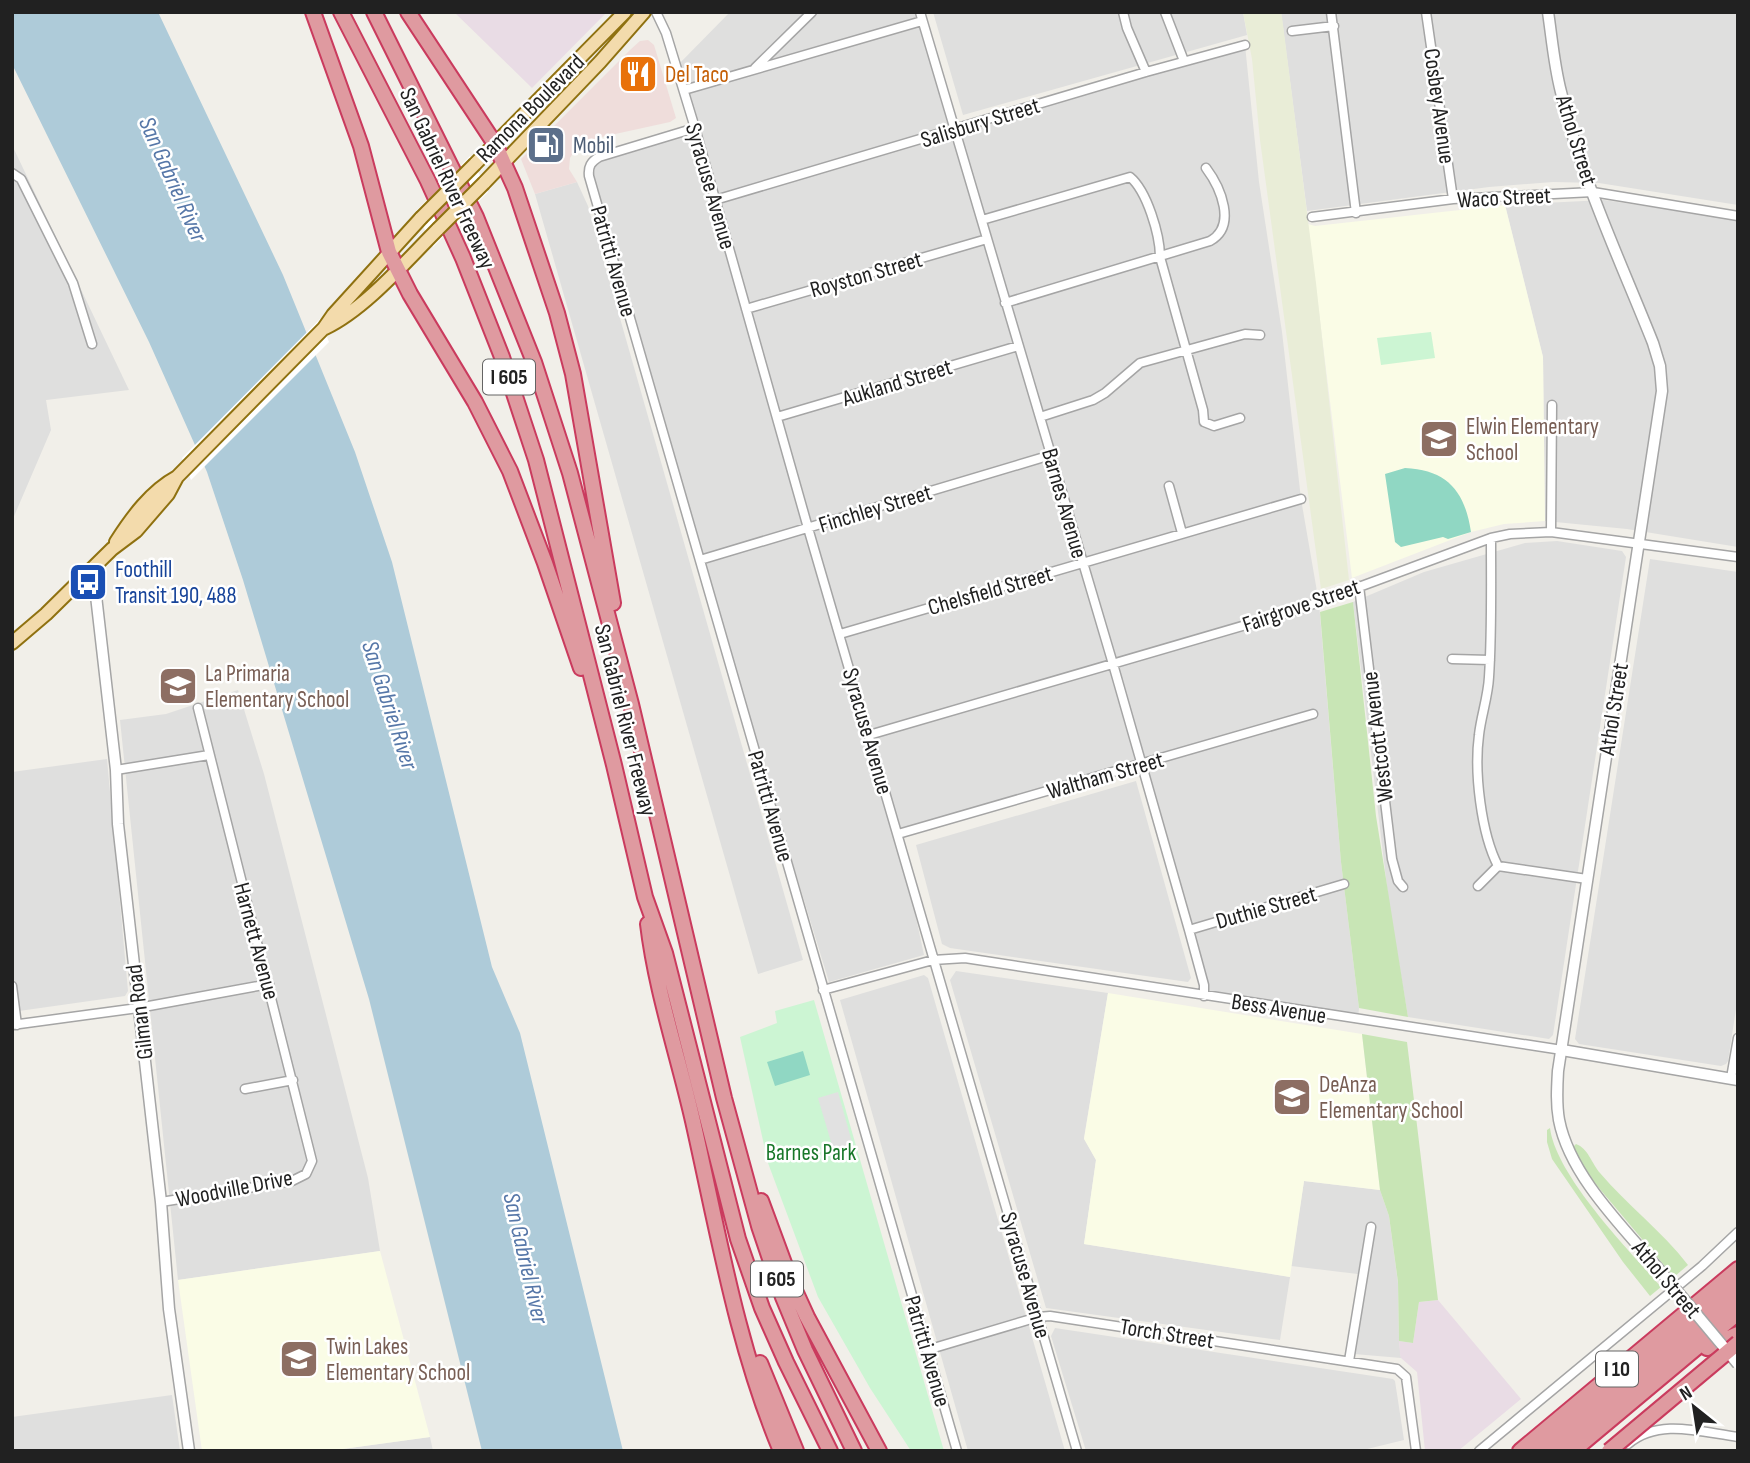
<svg xmlns="http://www.w3.org/2000/svg" width="1750" height="1463" viewBox="0 0 1750 1463" font-family="'Sofia Sans Condensed',sans-serif">
  <style>
    .residential { fill: #dfdfde }
    .commercial { fill: #efdddb }
    .industrial { fill: #e9dce5 }
    .education { fill: #fafce6 }
    .farmland { fill: #e9edd7 }
    .grass { fill: #c8e5b5 }
    .park { fill: #ccf5d3 }
    .pitch { fill: #90d7c3 }
    .parking { fill: #e1e1e1 }
    .water { fill: #aecbd9 }
    .pier { fill: #fff }
    .lines { fill: none; stroke-linecap: round; stroke-linejoin: round }
    .minor-casing { stroke: #a5a5a5; stroke-width: 11 }
    .tertiary-casing { stroke: #a5a5a5; stroke-width: 13 }
    .primary-casing { stroke: #8f7110; stroke-width: 16 }
    .motorway-casing { stroke: #ca3b5e; stroke-width: 18 }
    .minor { stroke: #fff; stroke-width: 8 }
    .tertiary { stroke: #fff; stroke-width: 10 }
    .primary { stroke: #f3dbac; stroke-width: 12 }
    .motorway { stroke: #df9aa0; stroke-width: 14 }
    .tertiary-bridge-casing { stroke: #a5a5a5; stroke-width: 13; stroke-linecap: butt }
    .primary-bridge-casing { stroke: #8f7110; stroke-width: 16; stroke-linecap: butt }
    .motorway-bridge-casing { stroke: #ca3b5e; stroke-width: 18; stroke-linecap: butt }
    .tertiary-bridge { stroke: #fff; stroke-width: 10 }
    .primary-bridge { stroke: #f3dbac; stroke-width: 12 }
    .motorway-bridge { stroke: #df9aa0; stroke-width: 14 }
    .labels { text-anchor: middle; stroke-width: 5; stroke-linejoin: round; paint-order: stroke }
    .shield { fill: #fff; stroke: #646464; stroke-width: 2 }
    .shield-label { font-size: 21px; font-weight: bold; fill: #212121 }
    .food-label { font-size: 23px; fill: #c56008; stroke: #fff; text-anchor: start }
    .street-label { font-size: 23px; fill: #212121; stroke: #fff }
    .service-label { font-size: 23px; fill: #4e5e75; stroke: #fff; text-anchor: start }
    .education-label { font-size: 23px; fill: #785e54; stroke: #fff; text-anchor: start }
    .transit-label { font-size: 23px; fill: #164399; stroke: #fff; text-anchor: start }
    .park-label { font-size: 23px; fill: #187729; stroke: #fff }
    .water-label { font-size: 24px; font-style: italic; fill: #5677a8; stroke: #fff }
  </style>
  <rect width="100%" height="100%" fill="#f1efe9"/>
  <path class="residential" d="M730,12h190l35,117 290,-84 14,137 23,150 19,167 18,104 22,259 18,146 -1,11 -154,-23 -64,-232 -242,70 26,121 -95,27 -129,-422 -108,-374v-25l103,-34 -19,-60z
    M933,12h310l4,23 -284,80z
    M1281,12h457v193l-139,-22 -46,-1 -64,5 -182,24z
    M12,145l117,245 -83,10 5,30 -39,91z
    M577,182l11,24 215,754 -45,14 -223,-780z
    M1604,200l134,20v327l-111,-18 -82,-8 -2,-164 -38,-152z
    M1557,541l65,10 4,6 -73,478 -4,4 -141,-22 -19,-113 -36,-302 71,-30 101,-29z
    M1650,559l88,13v424l-10,65 -2,3 -5,2 -142,-22 -4,-5z
    M238,690l26,84 104,404 12,73 -202,29 -58,-560 46,-6z
    M107,759l21,232 -3,5 -113,16v-240z
    M1136,781l55,197 -3,4 -238,-34 -8,-4 -26,-99z
    M956,971l152,22 -24,145 12,22 -12,84 206,33 -10,63 -234,-32 -96,-328z
    M924,975l4,3 137,473h-97l-128,-451z
    M1304,1181l76,9 9,26 9,67 1,58 2,17 -47,-4 12,-79 -75,-9z
    M1055,1328l338,51 2,2 9,59 -45,11h-273l-35,-115z
    M172,1395l8,56h-168v-34z
    M430,1437l3,14h-105z"/>
  <path class="commercial" d="M648,40l6,5 22,73 -6,4 -73,16 -19,7 -8,13 -1,11 8,13 -42,12 -14,-35 109,-109 10,-9z"/>
  <path class="industrial" d="M454,12h153l-75,76z
    M1438,1300l83,99 -63,52h-33l-8,-79 -16,-14 -1,-4 -1,-13 14,2 6,-41z"/>
  <path class="education" d="M1505,205l38,152 2,164 -41,3 -33,8 -119,46 -44,-354 7,2z
    M1108,993l254,41 18,156 -76,-9 -14,96 -206,-33 12,-84 -12,-21z
    M380,1251l50,186 -102,14h-126l-24,-171z"/>
  <path class="farmland" d="M1243,12h38l1,5 34,266 33,297 -28,9 -61,-449 -8,-81z"/>
  <path class="grass" d="M1353,602l23,214 32,201 -49,-9 -18,-146 -21,-250z
    M1362,1034l45,8 31,258 -19,2 -6,41 -14,-2 -1,-59 -9,-66 -9,-26z
    M1550,1128c6,48 79,122 111,159l-11,9 -27,-34 -71,-103 -5,-17v-12z
    M1576,1144c12,4 16,20 24,29 27,32 62,58 88,92l-14,12 -86,-102 -15,-28z"/>
  <path class="park" d="M1431,332l4,26 -54,7 -4,-27z
    M814,1000l130,451h-33l-41,-63 -52,-91 -50,-134 -28,-126 37,-14 -2,-12z"/>
  <path class="pitch" d="M1405,468c43,2 60,24 66,64l-23,7 -5,-2 -42,10 -6,-5 -10,-68z
    M803,1051l7,24 -35,11 -8,-24z"/>
  <path class="parking" d="M838,1092l15,54 -19,6 -16,-54z"/>
  <path class="water" d="M12,12h146l125,263 72,177 37,110 100,405 28,66 103,418h-141l-113,-452 -126,-419 -36,-108 -58,-130 -137,-278z"/>
  <path class="pier" d="M470,156l18,36 -55,55 -17,-36z
    M320,319l9,23 -138,138 -9,-22z"/>
  <g class="lines">
    <g class="minor-casing">
      <path id="minor" d="M656,12l10,21 29,95 113,400 269,923
        M920,12l193,652 76,266 15,55v11
        M1123,12l4,16 19,44
        M1165,12l19,49
        M1331,12l25,201
        M1426,12l27,187
        M1292,31l42,-5
        M755,68l57,-56
        M684,90l238,-69
        M695,128l-96,29c-8,5 -11,9 -10,19l368,1275
        M12,173l9,6 52,104 19,61
        M715,200l431,-128 99,-27
        M1312,217l141,-18 140,-7 145,24
        M982,220l148,-43c17,14 30,58 30,80l43,153 1,12 10,4 26,-8
        M1005,303l205,-62c27,-15 11,-53 -4,-73
        M746,309l241,-70
        M777,417l241,-71
        M1040,417l53,-17 12,-7 35,-30 105,-29 15,1
        M1169,486l13,47
        M1551,532l1,-127
        M700,560l351,-105
        M1359,586l33,273 6,22 5,6
        M840,634l461,-135
        M1452,659l38,1
        M869,735l428,-125 194,-72 19,-4 41,-2 187,25
        M116,770l93,-15
        M898,834l415,-120
        M1498,866l89,13
        M1478,886l20,-20c-17,-33 -24,-94 -19,-131 2,-19 9,-38 10,-58 3,-46 2,-92 2,-139
        M1189,930l155,-46
        M12,986l5,39
        M823,990l110,-30 32,-2 597,92
        M12,1025l126,-17 131,-24
        M1731,1078l7,-40
        M245,1089l48,-9
        M161,1202l131,-21 14,-7 6,-13 -114,-453
        M927,1350l111,-33 12,-1 347,53 9,8 10,74
        M1349,1361l22,-134
        M1628,1444c31,-26 72,-12 110,-7
        M1479,1451l223,-185 36,-34"/>
    </g>
    <g class="tertiary-casing">
      <path id="tertiary" d="M1548,12c4,27 6,53 13,80 20,86 59,168 92,251l7,23 2,25 -104,680c-1,17 -2,33 1,49 11,57 67,110 103,153
        M89,573l6,14 21,183 2,54 43,378 8,107 20,142
        M1562,1050l176,30"/>
    </g>
    <g class="primary-casing">
      <path id="primary" d="M475,164l150,-152
        M484,183l116,-121 44,-50
        M325,328c40,-19 81,-67 113,-99
        M116,542c16,-25 35,-51 61,-65
        M12,643l34,-29 66,-65 24,-18 32,-37 9,-17 147,-149 9,-13 88,-97"/>
    </g>
    <g class="motorway-casing">
      <path id="motorway" d="M313,12l48,134 28,106 21,42 65,108 35,69 35,92 36,105
        M341,12l87,169 35,77 39,99 34,103 78,305 31,132 20,56 73,286 24,69 24,54 44,89
        M374,12l102,205 58,145 36,111 61,231 93,394 35,128 24,71 22,53 49,101
        M408,12l87,132 20,44 42,125 16,61 40,229
        M648,924c8,67 30,131 45,197 25,111 44,225 88,330
        M761,1201l30,81 16,35 72,134
        M1707,1348l31,-14
        M760,1363l36,88
        M1520,1451l218,-182
        M1538,1451l200,-166
        M1556,1451l182,-153
        M1573,1451l165,-138"/>
    </g>
    <use href="#minor" class="minor"/>
    <use href="#tertiary" class="tertiary"/>
    <use href="#primary" class="primary"/>
    <use href="#motorway" class="motorway"/>
    <g class="tertiary-bridge-casing">
      <path id="tertiary-bridge" d="M1662,1273l76,91"/>
    </g>
    <g class="primary-bridge-casing">
      <path id="primary-bridge" d="M421,218l54,-54
        M438,229l46,-46"/>
    </g>
    <g class="motorway-bridge-casing">
      <path id="motorway-bridge" d="M1609,1451l129,-108"/>
    </g>
    <use href="#tertiary-bridge" class="tertiary-bridge"/>
    <use href="#primary-bridge" class="primary-bridge"/>
    <use href="#motorway-bridge" class="motorway-bridge"/>
  </g>
  <defs>
    <g id="restaurant-square" transform="scale(2.0125)"><rect x="-9" y="-9" width="18" height="18" rx="4" fill="#e8710a" stroke="#fff"/><path d="M-5-6h1v4h1v-4h1v4h1v-4h1v5L-1.5 .5V6h-2V.5L-5-1ZM5-6V6H3V1.5H1.5Q1.5-4 5-6Z" fill="#fff"/></g>
    <g id="fuel-square" transform="scale(2.0125)"><rect x="-9" y="-9" width="18" height="18" rx="4" fill="#5c6f8a" stroke="#fff"/><path d="M-5.5-6h7V0h2V4h1.3V-2.5L3-4.5l.8-.8L6-3V5H2.5V1h-1V6h-7ZM-4.2-4.7v3.2H.2V-4.7Z" fill="#fff"/></g>
    <g id="school-square" transform="scale(2.0125)"><rect x="-9" y="-9" width="18" height="18" rx="4" fill="#8d6e63" stroke="#fff"/><path d="M0-5L7-2L0 1L-7-2ZM-4 1L0 2.5L4 1V4Q0 6-4 4Z" fill="#fff"/></g>
    <g id="bus-square" transform="scale(2.0125)"><rect x="-9" y="-9" width="18" height="18" rx="4" fill="#1a4fb4" stroke="#fff"/><path d="M-5-6H5V4H4V6H2V4H-2V6H-4V4H-5ZM-3.5-4V0h7V-4ZM-3.5 1.2v1.5H-2V1.2ZM2 1.2v1.5H3.5V1.2Z" fill="#fff"/></g>
  </defs>
  <g fill-rule="evenodd">
    <use href="#restaurant-square" x="638" y="74"/>
    <use href="#fuel-square" x="546" y="145"/>
    <use href="#school-square" x="1439" y="439"/>
    <use href="#bus-square" x="88" y="582"/>
    <use href="#school-square" x="178" y="686"/>
    <use href="#school-square" x="1292" y="1097"/>
    <use href="#school-square" x="299" y="1359"/>
  </g>
  <g class="labels">
    <g class="shield">
      <rect x="483" y="359.5" width="52" height="35" rx="5"/>
      <rect x="751" y="1261.5" width="52" height="35" rx="5"/>
      <rect x="1596" y="1351.5" width="42" height="35" rx="5"/>
    </g>
    <g class="shield-label">
      <text x="509" y="384">I 605</text>
      <text x="777" y="1286">I 605</text>
      <text x="1617" y="1376">I 10</text>
    </g>
    <g class="food-label">
      <text x="665" y="82">Del Taco</text>
    </g>
    <g class="street-label">
      <text transform="translate(1440 106) rotate(82)" y="8">Cosbey Avenue</text>
      <text transform="translate(530 108) rotate(-45)" y="8">Ramona Boulevard</text>
      <text transform="translate(980 122) rotate(-17)" y="8">Salisbury Street</text>
      <text transform="translate(1577 140) rotate(73)" y="8">Athol Street</text>
      <text transform="translate(448 178) rotate(65)" y="8">San Gabriel River Freeway</text>
      <text transform="translate(711 186) rotate(74)" y="8">Syracuse Avenue</text>
      <text transform="translate(1504 197) rotate(-3)" y="8">Waco Street</text>
      <text transform="translate(614 261) rotate(74)" y="8">Patritti Avenue</text>
      <text transform="translate(866 274) rotate(-16)" y="8">Royston Street</text>
      <text transform="translate(897 382) rotate(-17)" y="8">Aukland Street</text>
      <text transform="translate(1065 503) rotate(74)" y="8">Barnes Avenue</text>
      <text transform="translate(875 508) rotate(-17)" y="8">Finchley Street</text>
      <text transform="translate(990 590) rotate(-16)" y="8">Chelsfield Street</text>
      <text transform="translate(1301 605) rotate(-19)" y="8">Fairgrove Street</text>
      <text transform="translate(1613 709) rotate(-81)" y="8">Athol Street</text>
      <text transform="translate(626 720) rotate(76)" y="8">San Gabriel River Freeway</text>
      <text transform="translate(868 731) rotate(74)" y="8">Syracuse Avenue</text>
      <text transform="translate(1377 737) rotate(-97)" y="8">Westcott Avenue</text>
      <text transform="translate(1105 775) rotate(-16)" y="8">Waltham Street</text>
      <text transform="translate(771 806) rotate(74)" y="8">Patritti Avenue</text>
      <text transform="translate(1266 907) rotate(-16)" y="8">Duthie Street</text>
      <text transform="translate(257 941) rotate(75)" y="8">Harnett Avenue</text>
      <text transform="translate(1279 1008) rotate(9)" y="8">Bess Avenue</text>
      <text transform="translate(139 1012) rotate(-97)" y="8">Gilman Road</text>
      <text transform="translate(234 1188) rotate(-11)" y="8">Woodville Drive</text>
      <text transform="translate(1026 1275) rotate(74)" y="8">Syracuse Avenue</text>
      <text transform="translate(1667 1279) rotate(50)" y="8">Athol Street</text>
      <text transform="translate(1167 1333) rotate(9)" y="8">Torch Street</text>
      <text transform="translate(928 1351) rotate(74)" y="8">Patritti Avenue</text>
    </g>
    <g class="service-label">
      <text x="573" y="153">Mobil</text>
    </g>
    <g class="education-label">
      <text x="1466" y="434">Elwin Elementary<tspan x="1466" dy="26">School</tspan></text>
      <text x="205" y="681">La Primaria<tspan x="205" dy="26">Elementary School</tspan></text>
      <text x="1319" y="1092">DeAnza<tspan x="1319" dy="26">Elementary School</tspan></text>
      <text x="326" y="1354">Twin Lakes<tspan x="326" dy="26">Elementary School</tspan></text>
    </g>
    <g class="transit-label">
      <text x="115" y="577">Foothill<tspan x="115" dy="26">Transit 190, 488</tspan></text>
    </g>
    <g class="park-label">
      <text x="811" y="1160">Barnes Park</text>
    </g>
    <g class="water-label">
      <text transform="translate(173 179) rotate(66)" y="8">San Gabriel River</text>
      <text transform="translate(390 705) rotate(72)" y="8">San Gabriel River</text>
      <text transform="translate(526 1258) rotate(77)" y="8">San Gabriel River</text>
    </g>
  </g>
  <rect width="1750" height="1463" fill="none" stroke="#212121" stroke-width="28"/>
  <g transform="translate(1694 1407) rotate(330)" stroke="#ffffff" stroke-width="5" paint-order="stroke">
  <path d="M0-5L12 26L0 18L-12 26Z" fill="#212121"/>
  <text y="-10" font-size="19" font-weight="bold" text-anchor="middle" fill="#212121">N</text>
  </g>
</svg>
